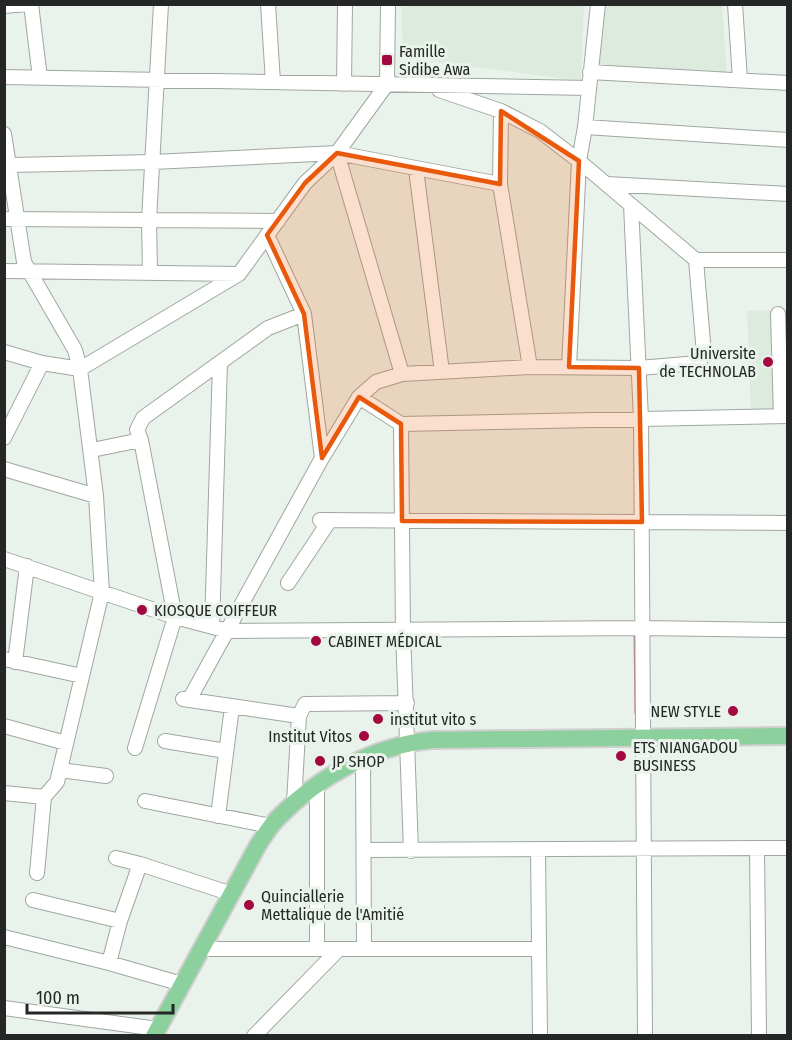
<svg xmlns="http://www.w3.org/2000/svg" width="792" height="1040" viewBox="0 0 792 1040" font-family="'Fira Sans Condensed',sans-serif">
  <style>
    .built { fill: #dcebdd }
    .lines { fill: none; stroke-linecap: round; stroke-linejoin: round }
    .stream { stroke: #bd7c86; stroke-width: 3 }
    .minor-casing { stroke: #9fa7a0; stroke-width: 16 }
    .major-casing { stroke: #cfcfcf; stroke-width: 20 }
    .minor { stroke: #fff; stroke-width: 14 }
    .major { stroke: #8bd09d; stroke-width: 16 }
    .marked { fill: #e8590c; fill-opacity: 0.2; stroke: #e8590c; stroke-width: 4.5; stroke-linejoin: round }
    .poi-dot { fill: #a30840; stroke: #eaf3eb; stroke-width: 2 }
    .labels { text-anchor: middle; stroke-width: 6; stroke-linejoin: round; paint-order: stroke }
    .poi-label { font-size: 16px; fill: #242725; stroke: #eaf3eb; text-anchor: start }
  </style>
  <rect width="100%" height="100%" fill="#eaf3eb"/>
  <path class="built" d="M401,5h183l-3,76 -178,-23z
    M606,5h116l5,68 -129,-6 3,-38z
    M787,310v102l-36,1 -4,-102z"/>
  <g class="lines">
    <path class="stream" d="M635,632l1,81"/>
    <g class="minor-casing">
      <path id="minor" d="M31,4l9,74
        M268,4l5,78
        M735,4l5,76
        M4,6l24,-2
        M590,72l198,11
        M4,77l585,11
        M344,84l1,-80
        M439,90l62,21 39,20 39,30 117,99h92
        M501,111l-1,73 30,183
        M585,127l203,13
        M4,134l20,128 51,88 5,19 16,127 6,96 -45,190 -13,15 -40,-4
        M337,153l65,221
        M10,165l143,-3 184,-9 163,31
        M416,169l26,203
        M607,184l181,10
        M631,205l10,214 4,617
        M4,219l274,2
        M4,271l235,3
        M150,272l-1,-52 12,-216
        M304,314l18,144
        M778,314l3,102
        M4,352l38,11 38,6 159,-95 66,-91 32,-30 50,-69 1,-80
        M569,367l10,-206 6,-34 13,-123
        M359,397l42,27 387,-8
        M401,424l2,207 8,220
        M4,438l38,-75
        M92,450l49,-10
        M4,469l92,27
        M320,520l468,3
        M4,559l171,58 53,14 414,-3 146,2
        M288,583l42,-63
        M212,627l8,-264
        M4,659l78,17
        M15,662l12,-96
        M183,699l116,17
        M189,700l133,-242 37,-61 17,-15 26,-8 128,-7 109,1 59,-5 6,-9 -8,-94
        M4,726l62,17
        M165,741l61,10
        M135,748l40,-131 -34,-177 -4,-10 6,-12 125,-90 36,-14 -37,-79
        M363,759l1,190
        M60,770l46,6
        M317,785v164
        M145,801l126,25
        M294,803l5,-87 6,-12 102,-1
        M218,816l14,-109
        M757,848l2,188
        M538,849l2,187
        M364,850l424,-2
        M116,858l24,6 92,30
        M37,873l7,-76
        M33,900l87,21
        M4,937l105,26 73,21
        M202,949h337
        M109,963l11,-42 20,-57
        M4,1008l154,21
        M254,1036l85,-87"/>
    </g>
    <g class="major-casing">
      <path id="major" d="M154,1036l104,-191c7,-10 13,-21 22,-29 39,-40 96,-71 152,-76l356,-4"/>
    </g>
    <use href="#minor" class="minor"/>
    <use href="#major" class="major"/>
  </g>
  <path class="marked" d="M501,111l78,50 -10,206 70,1 3,154 -240,-1 -1,-97 -42,-27 -37,61 -18,-144 -37,-79 38,-52 32,-30 163,31z"/>
  <g class="poi-dot">
    <rect x="381" y="54" width="12" height="12" rx="3"/>
    <circle cx="768" cy="362" r="6"/>
    <circle cx="142" cy="610" r="6"/>
    <circle cx="316" cy="641" r="6"/>
    <circle cx="733" cy="711" r="6"/>
    <circle cx="378" cy="719" r="6"/>
    <circle cx="364" cy="736" r="6"/>
    <circle cx="621" cy="756" r="6"/>
    <circle cx="320" cy="761" r="6"/>
    <circle cx="249" cy="905" r="6"/>
  </g>
  <g class="labels">
    <g class="poi-label">
      <text x="399" y="57">Famille<tspan x="399" dy="18">Sidibe Awa</tspan></text>
      <text x="756" y="359" text-anchor="end">Universite<tspan x="756" dy="18">de TECHNOLAB</tspan></text>
      <text x="154" y="616">KIOSQUE COIFFEUR</text>
      <text x="328" y="647">CABINET MÉDICAL</text>
      <text x="721" y="717" text-anchor="end">NEW STYLE</text>
      <text x="390" y="725">institut vito s</text>
      <text x="352" y="742" text-anchor="end">Institut Vitos</text>
      <text x="633" y="753">ETS NIANGADOU<tspan x="633" dy="18">BUSINESS</tspan></text>
      <text x="332" y="767">JP SHOP</text>
      <text x="261" y="902">Quinciallerie<tspan x="261" dy="18">Mettalique de l'Amitié</tspan></text>
    </g>
  </g>
  <rect width="792" height="1040" fill="none" stroke="#242725" stroke-width="12"/>
  <path d="M27 1004v9h146v-9" fill="none" stroke="#242725" stroke-width="3"/>
  <text x="36" y="1004" font-size="18" fill="#242725" stroke="#eaf3eb" stroke-width="4.5" paint-order="stroke">100 m</text>
</svg>
